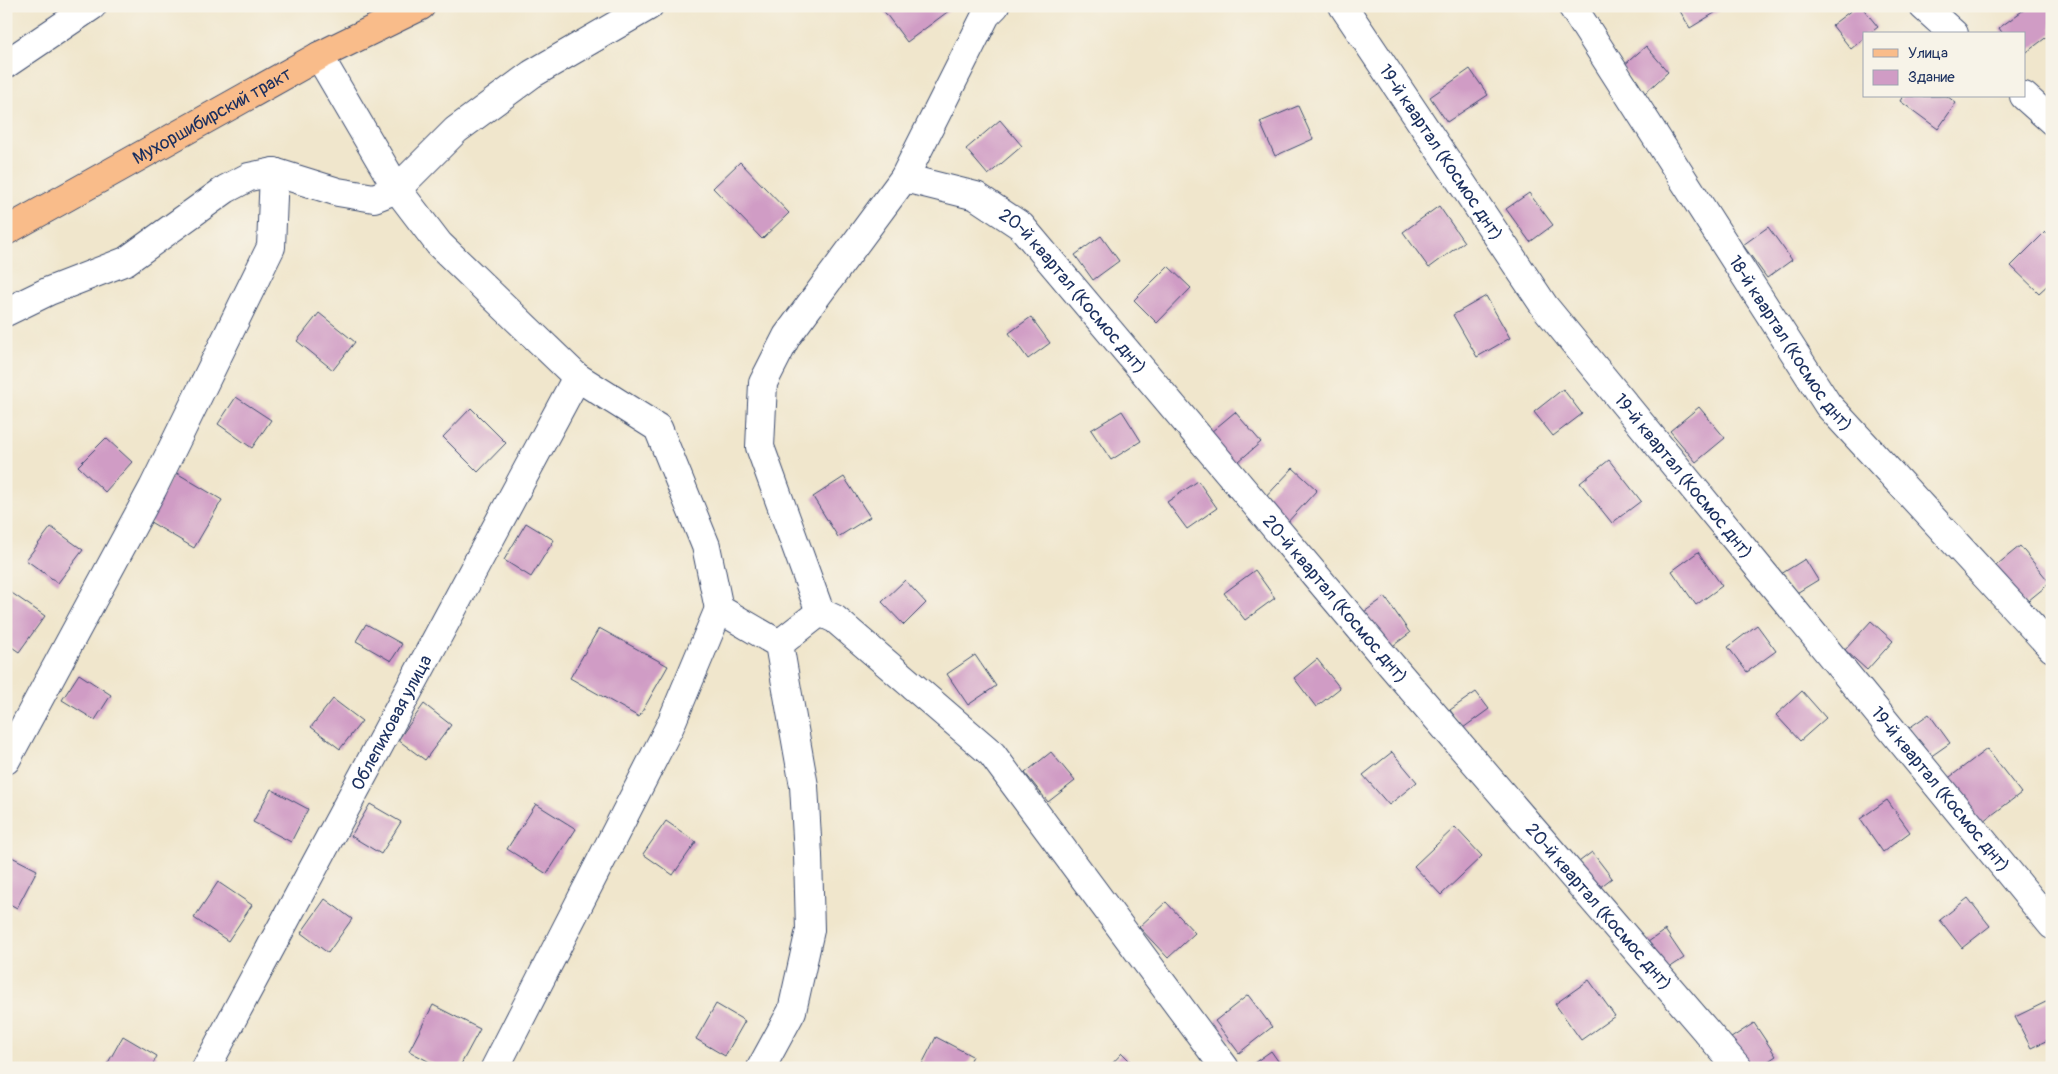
<svg xmlns="http://www.w3.org/2000/svg" width="2058" height="1074" viewBox="0 0 2058 1074" font-family="Pangolin,sans-serif">
  <style>
    .building { fill: #d09cc5 }
    .lines { fill: none; stroke-linecap: round; stroke-linejoin: round }
    .street-casing { stroke: #3b4a6e; stroke-width: 30 }
    .primary-casing { stroke: #3b4a6e; stroke-width: 30 }
    .street { stroke: #fff; stroke-width: 28 }
    .primary { stroke: #f9bc8a; stroke-width: 28 }
    .labels { text-anchor: middle; stroke-width: 4; stroke-linejoin: round; paint-order: stroke }
    .street-label { font-size: 18px; fill: #1b2f5e; stroke: #f7f3e8 }
  </style>
  <rect width="100%" height="100%" fill="#f7f3e8"/>
  <filter id="ink" filterUnits="userSpaceOnUse"><feTurbulence type="fractalNoise" baseFrequency=".02" numOctaves="2"/><feDisplacementMap in="SourceGraphic" scale="10" xChannelSelector="R" yChannelSelector="G"/><feConvolveMatrix kernelMatrix="1 2 1 2 8 2 1 2 1" color-interpolation-filters="sRGB"/></filter>
  <filter id="wash" filterUnits="userSpaceOnUse"><feTurbulence type="fractalNoise" baseFrequency=".0096" numOctaves="4" result="noise"/><feDisplacementMap in="SourceGraphic" scale="20" xChannelSelector="R" yChannelSelector="G"/><feGaussianBlur stdDeviation="1.12" result="paint"/><feColorMatrix in="noise" values="0 0 0 0 0 0 0 0 0 0 0 0 0 0 0 0 0 1.4 0 .05"/><feComposite in="paint" operator="in"/></filter>
  <g filter="url(#wash)">
    <rect width="100%" height="100%" fill="#f0e6cc"/>
    <g id="blocks">
      <path class="building" d="M880,6h67l3,4 -43,32z
        M1677,6h49l-36,22z
        M1857,6h4l17,21 -9,7h-5v4l-13,11 -19,-24z
        M2029,6h21l2,27 -28,21v-20h-21l-4,-6z
        M1646,46l22,26 -23,21 -23,-26z
        M1470,69l18,26 -41,27 -17,-25z
        M1903,96h44l9,7 -18,26 -38,-28z
        M1298,106l15,33 -38,17 -15,-34z
        M1000,120l22,26 -34,29 -22,-26z
        M740,162l49,51 -27,26 -49,-51z
        M1529,193l24,32 -23,17 -24,-33z
        M1439,206l25,36 -35,26 -26,-36z
        M1768,227l24,33 -25,18 -24,-33z
        M2045,232l7,6v43l-13,12 -28,-27z
        M1101,236l18,25 -26,19 -18,-25z
        M1168,266l23,22 -34,35 -23,-23z
        M1486,296l24,42 -33,19 -24,-42z
        M319,313l36,29 -22,28 -36,-29z
        M1031,317l19,26 -22,16 -19,-26z
        M1563,389l19,25 -29,22 -19,-24z
        M236,397l35,23 -19,28 -34,-24z
        M1699,407l26,31 -29,24 -26,-31z
        M471,408l35,35 -28,29 -35,-35z
        M1122,411l19,30 -30,19 -20,-30z
        M1235,412l26,30 -30,26 -26,-31z
        M106,438l26,24 -27,30 -27,-26z
        M1609,460l32,41 -29,22 -32,-40z
        M1293,468l24,22 -31,34 -24,-23z
        M175,472l47,28 -28,48 -47,-28z
        M844,477l26,40 -32,20 -25,-40z
        M1198,481l19,27 -30,21 -20,-27z
        M526,523l28,17 -23,37 -27,-17z
        M51,527l32,23 -25,33 -32,-23z
        M2020,546l30,37 -27,22 -30,-37z
        M1698,552l24,34 -26,19 -24,-34z
        M1805,559l13,21 -23,14 -14,-20z
        M1255,570l20,28 -30,22 -21,-27z
        M905,580l21,23 -22,22 -22,-23z
        M6,589l39,27 -26,36 -13,-9z
        M1385,597l25,36 -20,15 -26,-36z
        M1871,621l22,20 -26,29 -22,-20z
        M366,624l36,20 -11,17 -35,-20z
        M1757,625l19,26 -29,21 -19,-25z
        M599,628l69,38 -29,51 -69,-39z
        M975,655l21,31 -28,19 -21,-31z
        M1317,659l23,29 -24,19 -22,-29z
        M79,674l32,21 -16,25 -33,-20z
        M1802,691l24,27 -26,23 -24,-26z
        M1476,692l13,17 -26,19 -13,-18z
        M333,699l29,22 -22,28 -29,-22z
        M424,704l27,21 -26,35 -27,-20z
        M1929,714l21,29 -20,14 -21,-29z
        M1987,749l34,44 -41,31 -34,-44z
        M1051,752l24,29 -27,21 -23,-29z
        M1392,752l25,30 -28,23 -26,-30z
        M271,789l37,20 -17,33 -38,-20z
        M1887,800l23,32 -27,20 -23,-33z
        M370,804l31,18 -20,32 -30,-18z
        M536,804l40,25 -29,45 -40,-25z
        M666,821l30,21 -23,33 -30,-21z
        M1455,827l27,29 -41,39 -27,-29z
        M1592,852l20,26 -21,16 -20,-26z
        M6,854l31,16 -20,38 -11,-6z
        M218,882l34,23 -24,36 -34,-23z
        M1968,898l22,28 -28,22 -22,-28z
        M325,899l27,20 -24,34 -27,-20z
        M1166,902l29,31 -27,25 -29,-31z
        M1665,930l19,28 -24,16 -19,-27z
        M1589,980l26,36 -34,24 -26,-36z
        M1248,995l24,32 -33,26 -24,-32z
        M2052,999v39l-21,10 -16,-31z
        M716,1004l29,17 -20,35 -29,-17z
        M433,1005l47,24 -21,39h-18l-32,-17z
        M1754,1023l22,33 -18,12h-17l-16,-26z
        M123,1036l34,20 -6,12h-46z
        M936,1037l36,19 -6,12h-46z
        M1271,1051l12,17h-36z
        M1122,1053l15,15h-29z"/>
    </g>
  </g>
  <g filter="url(#ink)">
    <use href="#blocks" fill-opacity="0" stroke="#3b4a6e" stroke-width="1"/>
    <g class="lines">
      <g class="street-casing">
        <g id="street">
          <path d="M995,6l-9,9 -82,163 -117,158 -24,47 -3,64 60,165 15,7 157,135 233,314"/>
          <path id="s1" d="M1343,6l202,301 507,618"/>
          <path id="s2" d="M1572,6l256,399 224,243"/>
          <path d="M1923,6l31,28"/>
          <path d="M319,56l78,133 42,55 138,133 81,51 48,118 13,63 60,35 25,142 4,69 2,75 -18,81 -31,57"/>
          <path d="M6,64l86,-58"/>
          <path d="M2024,96l28,25"/>
          <path id="s3" d="M904,178l72,18 45,30 359,426 358,416"/>
          <path d="M6,312l43,-21 77,-30 100,-72 23,-12 25,-5 64,20 36,6 23,-9 59,-59 76,-56 117,-68"/>
          <path d="M779,644l41,-32"/>
          <path d="M6,760l147,-272 118,-241 3,-75"/>
          <path id="s4" d="M206,1068l371,-691"/>
          <path d="M495,1068l175,-342 49,-117"/>
        </g>
      </g>
      <g class="primary-casing">
        <g id="primary">
          <path id="s5" d="M6,231l313,-175 102,-50"/>
        </g>
      </g>
      <use href="#street" class="street"/>
      <use href="#primary" class="primary"/>
    </g>
  </g>
  <g class="labels">
    <g class="street-label">
      <text dy="6" stroke="none"><textPath href="#s5" startOffset="236">Мухоршибирский тракт</textPath></text>
      <text dy="6" stroke="none"><textPath href="#s1" startOffset="176">19-й квартал (Космос днт)</textPath></text>
      <text dy="6" stroke="none"><textPath href="#s3" startOffset="211">20-й квартал (Космос днт)</textPath></text>
      <text dy="6" stroke="none"><textPath href="#s2" startOffset="402">18-й квартал (Космос днт)</textPath></text>
      <text dy="6" stroke="none"><textPath href="#s1" startOffset="581">19-й квартал (Космос днт)</textPath></text>
      <text dy="6" stroke="none"><textPath href="#s3" startOffset="616">20-й квартал (Космос днт)</textPath></text>
      <text dy="6" stroke="none"><textPath href="#s4" startOffset="392">Облепиховая улица</textPath></text>
      <text dy="6" stroke="none"><textPath href="#s1" startOffset="986">19-й квартал (Космос днт)</textPath></text>
      <text dy="6" stroke="none"><textPath href="#s3" startOffset="1021">20-й квартал (Космос днт)</textPath></text>
    </g>
  </g>
  <rect width="2058" height="1074" fill="none" stroke="#f7f3e8" stroke-width="25"/>
  <rect x="1863" y="32" width="162" height="65" fill="#f7f3e8" stroke="#9fa5b1"/>
  <rect x="1873" y="49" width="25" height="8" fill="#f9bc8a" stroke="#9fa5b1"/>
  <text x="1908" y="58" font-size="15" fill="#1b2f5e">Улица</text>
  <rect x="1873" y="70" width="25" height="15" fill="#d09cc5" stroke="#9fa5b1"/>
  <text x="1908" y="82" font-size="15" fill="#1b2f5e">Здание</text>
</svg>
